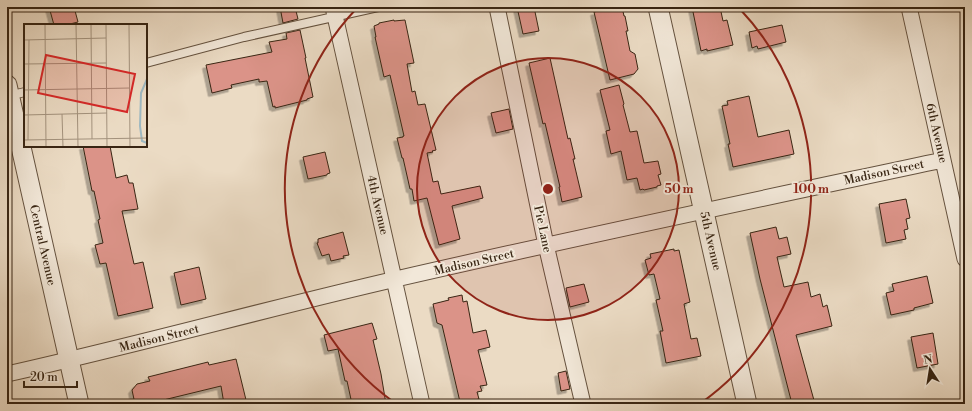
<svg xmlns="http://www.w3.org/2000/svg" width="972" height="411" viewBox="0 0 972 411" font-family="'Libre Bodoni',serif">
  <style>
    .building { fill: #db9388; stroke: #382513; filter: url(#shadow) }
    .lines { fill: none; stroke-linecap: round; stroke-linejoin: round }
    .service-casing { stroke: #65523f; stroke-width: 10 }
    .minor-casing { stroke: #65523f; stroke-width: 17 }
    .tertiary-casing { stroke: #65523f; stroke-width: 21 }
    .service { stroke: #f2e8d9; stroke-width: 8 }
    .minor { stroke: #f2e8d9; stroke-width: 15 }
    .tertiary { stroke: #f2e8d9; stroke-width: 19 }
    .ring { fill: none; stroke: #8f2418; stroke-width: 2 }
    .labels { text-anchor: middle; stroke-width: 3.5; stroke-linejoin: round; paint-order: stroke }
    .street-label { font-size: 12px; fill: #382513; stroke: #f2e8d9 }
    .inset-river { fill: none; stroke: #9eb8c0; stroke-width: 2 }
    .inset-road { fill: none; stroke: #a3927d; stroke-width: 1 }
    .view { fill: #d62828; fill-opacity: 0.15; stroke: #d62828; stroke-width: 2 }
    .inset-edge { fill: none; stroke: #382513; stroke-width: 2 }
    .centre { fill: #8f2418; stroke: #f2e8d9; stroke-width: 2 }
    .ring-label { font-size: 12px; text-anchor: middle; font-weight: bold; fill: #8f2418; stroke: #f2e8d9; stroke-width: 3.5; stroke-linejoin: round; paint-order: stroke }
  </style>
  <defs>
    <filter id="shadow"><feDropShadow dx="-3.5" dy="3.5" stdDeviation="0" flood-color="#0004"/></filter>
  </defs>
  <rect width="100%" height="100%" fill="#ebdbc4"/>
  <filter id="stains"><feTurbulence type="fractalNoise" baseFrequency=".005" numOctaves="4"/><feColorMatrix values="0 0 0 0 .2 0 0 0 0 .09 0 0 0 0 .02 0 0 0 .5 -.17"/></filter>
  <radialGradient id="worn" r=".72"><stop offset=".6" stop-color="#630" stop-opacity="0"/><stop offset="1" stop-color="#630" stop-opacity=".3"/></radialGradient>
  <path class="building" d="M49,7h25l4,15 -12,3h-12z
    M280,7h15l3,12 -15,4z
    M517,7h17l5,24 -16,3z
    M617,7h5l2,9h1l3,15h-2l4,20 5,3 3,15 -4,5 -24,6 -16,-68z
    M692,7h28l3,14 4,-1 6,25 -26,6v-2l-6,2z
    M394,20v1l11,-1 9,43 -7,1 5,28 3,-1 3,14 7,-1 11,46 -4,1 1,1 -6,1 6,29 5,-1 3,13 39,-8 3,12 -31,8 8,33 -21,6 -12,-47 -13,3 -2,-12h-2l-7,-31h-1l-5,-20 6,-1v-1h1l-14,-61 -6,2 -9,-40h1l-2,-11 5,-2v-1z
    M782,25l4,17 -28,7 -1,-3 -5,2 -3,-16z
    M300,30l6,28h-1l8,39 -6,2v1l-32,8v-2l-2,1 -6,-26 -8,1v-3l-28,6 1,3 -20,5 -6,-28 66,-13 -3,-10 18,-3 -1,-6z
    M550,58l18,81 2,-1 5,21h-2l9,38 -20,5 -3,-15h1l-15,-64 -2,1 -14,-61z
    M619,85l5,19 -1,1 7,27 7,-1 7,32 14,-2 3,13 -3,1 3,10 -4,1v1l-13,3 -1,-1 -3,1 -3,-12 -10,2 -6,-29 -10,3 -5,-23 4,-1 -10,-40z
    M749,96l9,41 31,-7 5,24 -61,13 -5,-23h2l-8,-38 6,-1 -1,-4z
    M509,109l4,20 -17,4 -5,-20z
    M83,146h27l6,32 11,-3 2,8h4l5,26 -16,2 12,53 9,-2 10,46 -35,8 -12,-53 -6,1 -5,-19 8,-2 -5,-23 2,-1 -6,-28h-2z
    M325,152l5,21 -3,1v1l-19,4 -5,-22z
    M906,199l4,19 -4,1 2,10 -4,1 2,9 -20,4 -7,-39z
    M776,227l3,12 8,-2 4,17 -14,3 7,30 24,-5 3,15 9,-3 3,13 4,-2 5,21 -36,9 19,69h-23l-32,-125 -10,-46z
    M343,232l6,23 -6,1 1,2 -13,3 -2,-7 -7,2 -5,-13h1v-4z
    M674,249v2l5,-1 11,52 -6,2 7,35 6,-1 4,18 -35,7 -6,-32h3l-7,-31 4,-1 -6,-25 -5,1 -4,-15 6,-2 -1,-4z
    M199,267l7,32 -25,6 -7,-32z
    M927,276l6,27 -19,5v2l-23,5 -5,-22 8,-2 -2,-7z
    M584,284l5,18 -19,5 -4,-19z
    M462,295l1,7 4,-1 6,32 13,-3 4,17 -12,3 9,35 -7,1 2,5 -5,1 2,7 -13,3 -1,-1 -5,1 -18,-77 -5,-2 -4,-19 16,-4 -1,-2z
    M372,323l5,16 -4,1 8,34 5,30h-34l-5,-23h-2l-7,-32 -10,2 -4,-16z
    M933,333l5,31 -21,4 -6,-31z
    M236,359l11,45h-23l-3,-18 -74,18h-12l-3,-14 5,-6 13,-3 -2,-4 60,-15 1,3z
    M566,371l4,18 -9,2 -3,-18z"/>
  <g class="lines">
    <g class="service-casing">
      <path id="service" d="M146,63l98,-26 134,-30
        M8,96l17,-4"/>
    </g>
    <g class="minor-casing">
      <path id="minor" d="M333,7l89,397
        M497,7l49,238 37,159
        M909,7l56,252
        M7,374c130,-29 259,-65 389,-95 182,-42 364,-80 547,-119"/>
    </g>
    <g class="tertiary-casing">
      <path id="tertiary" d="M658,7l89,397
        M7,85l72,319"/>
    </g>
    <use href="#service" class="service"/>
    <use href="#minor" class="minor"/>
    <use href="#tertiary" class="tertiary"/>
  </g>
  <circle cx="548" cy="189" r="131" fill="#8f2418" fill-opacity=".12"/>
  <g class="ring">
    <circle cx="548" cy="189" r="131"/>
    <path d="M395 403A263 263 0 0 1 357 8M739 8A263 263 0 0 1 701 403"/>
  </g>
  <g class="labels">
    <g class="street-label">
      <text transform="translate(937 133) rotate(77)" y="4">6th Avenue</text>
      <text transform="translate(884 172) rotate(-12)" y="4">Madison Street</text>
      <text transform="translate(378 205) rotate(77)" y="4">4th Avenue</text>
      <text transform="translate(543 229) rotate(78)" y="4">Pie Lane</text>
      <text transform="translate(711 241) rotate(77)" y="4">5th Avenue</text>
      <text transform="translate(43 245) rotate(77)" y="4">Central Avenue</text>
      <text transform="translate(474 262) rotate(-13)" y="4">Madison Street</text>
      <text transform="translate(159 338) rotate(-14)" y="4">Madison Street</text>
    </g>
  </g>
  <g transform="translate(24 24)">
    <rect width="123" height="123" fill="#ebdbc4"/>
    <path class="inset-river" d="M123,55l-6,14 -1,33 2,15 5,2"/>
    <path class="inset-road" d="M21,0l1,123M52,0l2,123M67,0l1,115M82,0l1,123M105,0l1,123M0,16l82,-2M0,40l82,-1M0,66l106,-2M38,90l1,33M0,91l83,-2M0,116l123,-2M4,116l1,-100"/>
    <path class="view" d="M22,31l89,19 -8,38 -89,-19z"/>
    <rect width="123" height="123" class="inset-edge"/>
  </g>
  <circle cx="548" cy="189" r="6" class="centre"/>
  <g class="ring-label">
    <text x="679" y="193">50 m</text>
    <text x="811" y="193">100 m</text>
  </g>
  <rect width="972" height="411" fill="none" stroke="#ebdbc4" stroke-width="24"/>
  <rect x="8" y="8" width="956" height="395" fill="none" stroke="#382513" stroke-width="2"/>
  <rect x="12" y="12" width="948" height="387" fill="none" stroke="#382513"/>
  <g transform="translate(930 369) rotate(348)" stroke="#f2e8d9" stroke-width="3" paint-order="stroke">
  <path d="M0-3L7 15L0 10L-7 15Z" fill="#382513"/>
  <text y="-6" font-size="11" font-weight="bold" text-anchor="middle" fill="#382513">N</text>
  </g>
  <path d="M24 381v6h53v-6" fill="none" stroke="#382513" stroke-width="2"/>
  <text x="30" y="381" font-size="12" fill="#382513" stroke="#f2e8d9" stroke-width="3" paint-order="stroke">20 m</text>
  <rect width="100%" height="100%" filter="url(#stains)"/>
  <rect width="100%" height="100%" fill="url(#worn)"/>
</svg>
